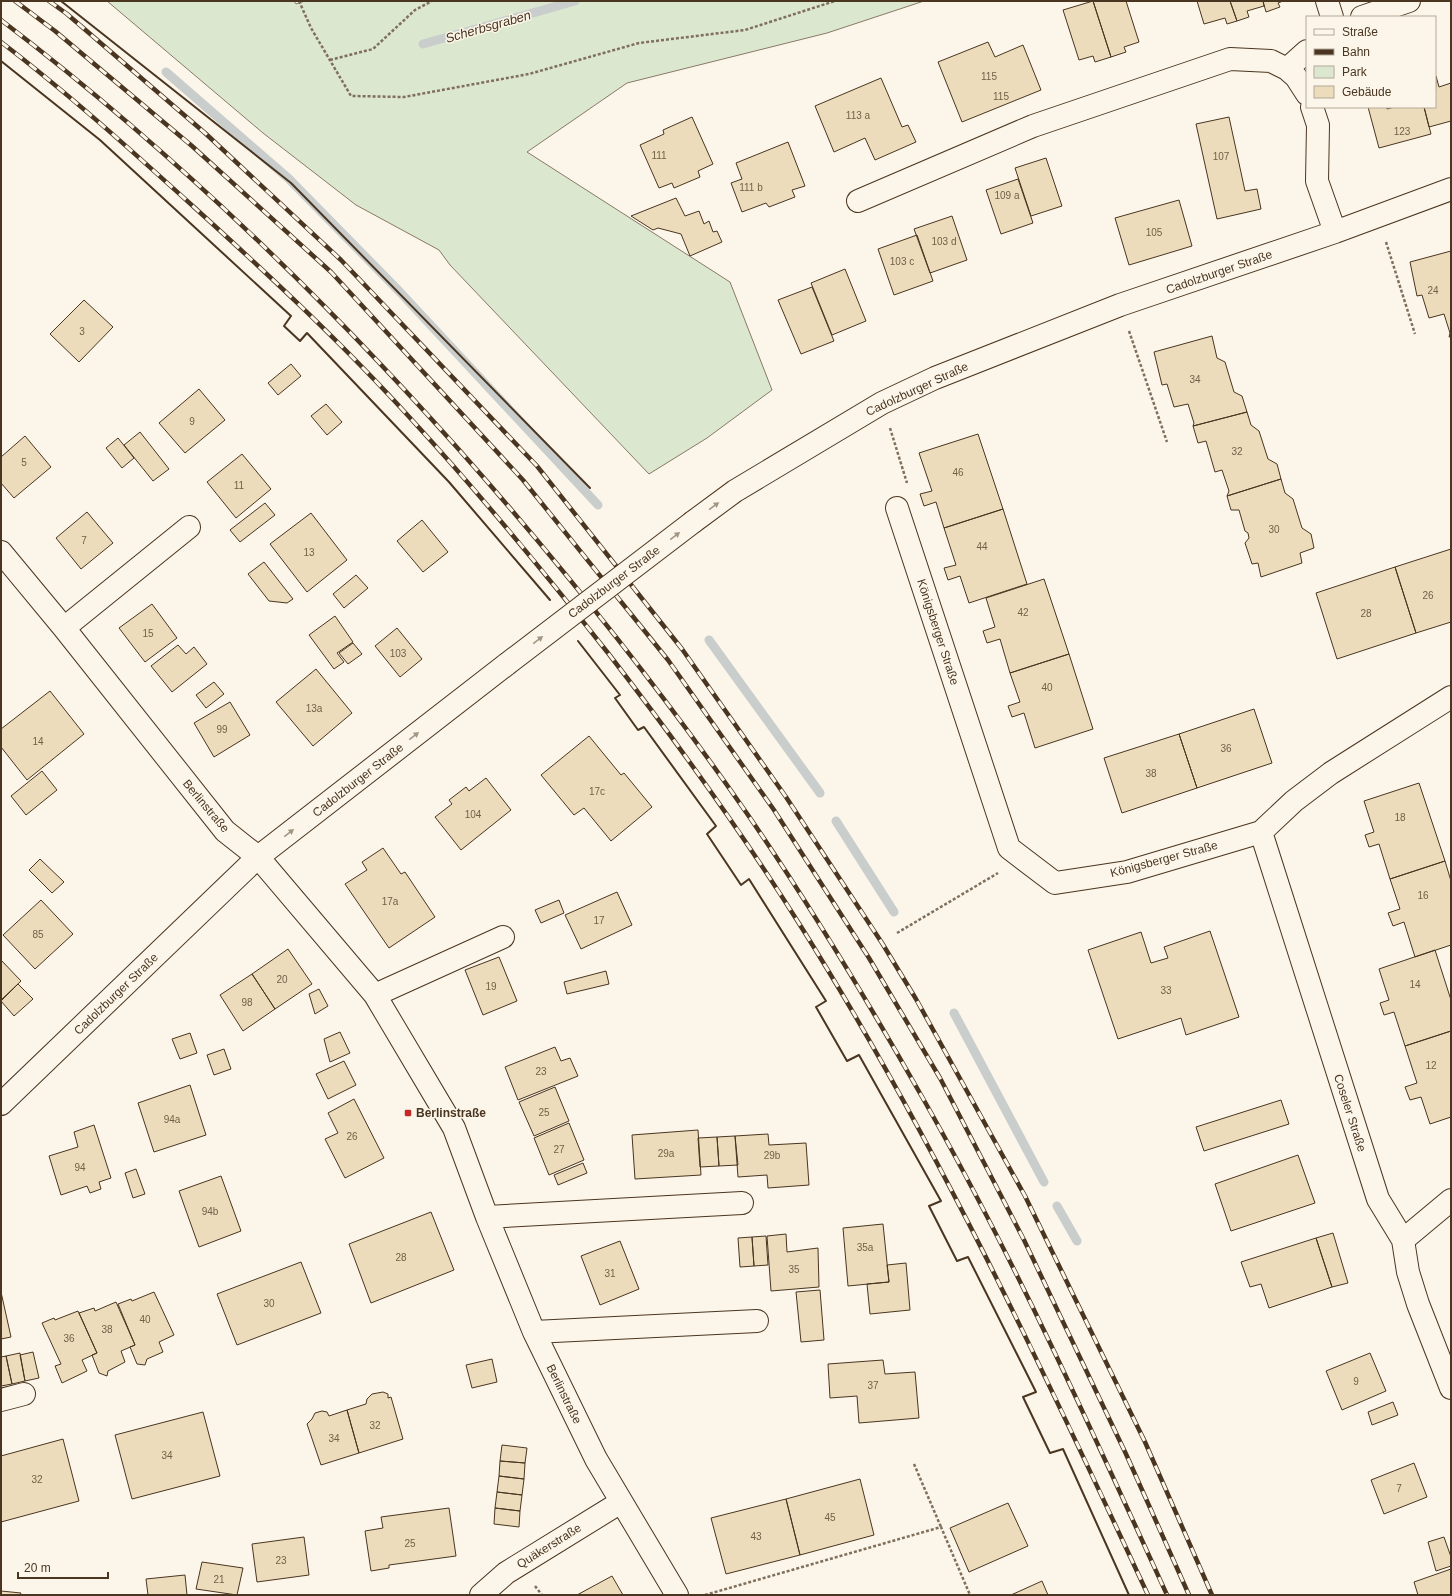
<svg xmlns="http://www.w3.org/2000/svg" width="1452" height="1596" viewBox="0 0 1452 1596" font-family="Helvetica,sans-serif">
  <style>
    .green { fill: #dce7d0; stroke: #887966 }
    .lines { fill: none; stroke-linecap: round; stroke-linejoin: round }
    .stream { stroke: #c9cecd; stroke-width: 9 }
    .building { fill: #ecdcbc; stroke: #4a3520 }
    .minor-casing { stroke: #4a3520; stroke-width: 24 }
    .path { stroke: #7f6f5c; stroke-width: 2.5; stroke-dasharray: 3 2; stroke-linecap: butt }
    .minor { stroke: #fbf6e9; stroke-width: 22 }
    .rail-casing { stroke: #4a3520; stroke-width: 4.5 }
    .rail { stroke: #fbf6e9; stroke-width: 3; stroke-dasharray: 9; stroke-linecap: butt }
    .minor-bridge-casing { stroke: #4a3520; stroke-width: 24; stroke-linecap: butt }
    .minor-bridge { stroke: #fbf6e9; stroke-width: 22 }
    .wall { stroke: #4a3520; stroke-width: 2 }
    .oneway { fill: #a29684 }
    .poi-dot { fill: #c62828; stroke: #fbf6e9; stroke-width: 1.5 }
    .labels { text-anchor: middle; stroke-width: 3; stroke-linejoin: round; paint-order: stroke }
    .number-label { font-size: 10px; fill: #725f47 }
    .street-label { font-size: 12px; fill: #4a3520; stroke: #fbf6e9 }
    .poi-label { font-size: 12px; font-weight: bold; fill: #4a3520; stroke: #fbf6e9; text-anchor: start }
    .water-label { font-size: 13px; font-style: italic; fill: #4a3520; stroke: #fbf6e9 }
  </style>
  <rect width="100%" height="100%" fill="#fbf6e9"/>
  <path class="green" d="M107,1h187l2,3 9,-3h619l-97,32 -200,50 -100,69 203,130 42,108 -65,48 -58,36 -199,-209 -11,-15 -83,-45 -93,-72z"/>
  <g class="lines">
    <path class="stream" d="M423,44l152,-43
      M166,72l122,106 110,112 200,215
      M709,640l111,153
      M836,821l58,91
      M954,1013l90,169
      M1057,1206l20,35"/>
  </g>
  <path class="building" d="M1093,1l18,56 -16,5 -2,-6 -14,4 -16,-50z
    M1093,1h33l13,41 -15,5 2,5 -15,5z
    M1197,1h33l7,20 -10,3 -2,-6 -21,6z
    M1230,1h33l1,5 -17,5 2,6 -12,4z
    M1263,1h20l-5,2 2,4 -14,5z
    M988,42l7,15 28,-12 18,45 -79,32 -24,-60z
    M1436,76l3,11 12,-4v38l-22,6 -5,-20h11z
    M881,78l21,49 6,-2 8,17 -41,18 -10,-22 -31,14 -19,-46z
    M1368,107h19v2l7,-2h30l7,27 -52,14z
    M692,117l21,47 -15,7 2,6 -26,11 -2,-5 -13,5 -19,-43 24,-11 -1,-4z
    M1229,117l16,74 12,-2 4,20 -44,10 -21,-95z
    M788,142l17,44 -13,4 3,7 -26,10 -3,-4 -24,9 -11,-29 11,-4 -6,-16z
    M1046,158l16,48 -31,10 -16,-48z
    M1018,179l15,44 -32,11 -15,-44z
    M676,198l9,18 14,-5 5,13 5,-3 4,11 4,-1 5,11 -32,14 -9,-22 -23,-6 -5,2 -22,-14z
    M1179,200l13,46 -63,19 -14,-47z
    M952,216l15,44 -37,13 -16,-44z
    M917,235l16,46 -39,14 -16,-46z
    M1451,251v86h-2l1,-4 -6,-19 -15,4 -7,-23 -5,1 -7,-34z
    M845,269l21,52 -34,14 -21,-52z
    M812,287l22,54 -33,13 -23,-54z
    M84,300l29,27 -34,35 -29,-28z
    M1212,336l5,22 8,4 9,30 8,4 5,16 -54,14 1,-3 -6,-19 -14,3 -7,-23 -5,1 -8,-33z
    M291,364l10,12 -23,19 -10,-12z
    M199,389l26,31 -40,33 -26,-30z
    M326,404l16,18 -15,13 -16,-19z
    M1247,412l4,13 8,6 9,28 9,5 4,15 -54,17 2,-5 -7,-21 -7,2 -9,-31 -8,2 -5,-17z
    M140,432l29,37 -16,12 -29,-36z
    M978,434l25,75 -59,19 -8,-26 -12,4 -4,-12 12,-3 -13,-38z
    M25,436l26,31 -37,31 -13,-15v-26z
    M118,438l16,20 -12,10 -16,-20z
    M242,454l29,35 -35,29 -29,-36z
    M1281,479l4,14 8,6 9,29 9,6 3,14 -14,5 2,10 -41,14 -3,-14 -6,1 -7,-21 4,-5 -1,-5 -3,-2 -6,-21h-8l-4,-14z
    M265,503l10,12 -35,27 -10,-12z
    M1003,509l24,75 -58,19 -9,-27 -12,4 -4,-12 12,-3 -12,-37z
    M87,512l26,31 -32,26 -25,-31z
    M311,513l36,47 -40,32 -37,-48z
    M422,520l26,32 -25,20 -26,-31z
    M1451,549v73l-35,11 -21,-66z
    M264,562l29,37 -6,4 -18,-2 -21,-27z
    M1395,567l21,66 -79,26 -21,-66z
    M356,575l12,13 -24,20 -11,-14z
    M1044,579l25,75 -59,19 -10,-34 -13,4 -4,-12 12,-4 -9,-29z
    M152,604l25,34 -32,24 -26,-34z
    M335,616l18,26 -16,11 7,9 -10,7 -25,-34z
    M397,628l25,31 -22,18 -25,-31z
    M353,643l9,11 -14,10 -9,-11z
    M178,645l8,9 8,-7 13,17 -35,28 -21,-26z
    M1069,654l24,75 -58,19 -11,-35 -12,4 -4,-11 12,-4 -10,-29z
    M316,669l36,44 -39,33 -37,-44z
    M214,682l10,12 -18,14 -10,-13z
    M50,691l34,43 -57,46 -26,-33v-18z
    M230,702l20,33 -36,22 -20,-34z
    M1254,709l18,54 -75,25 -18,-54z
    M1179,734l18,54 -75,25 -18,-55z
    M589,736l32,39 3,-2 28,34 -41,34 -27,-33 -10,7 -33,-40z
    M42,771l15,19 -31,25 -15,-19z
    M486,778l25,32 -50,40 -26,-33 17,-13 -3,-4 17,-13 3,4z
    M1419,783l26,78 -55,18 -11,-35 -10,3 -4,-12 9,-3 -10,-31z
    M383,848l18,26 4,-2 30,45 -46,31 -44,-64 22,-14 -5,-8z
    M40,859l24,23 -12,11 -23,-23z
    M1445,861l6,20v64l-36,12 -11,-35 -11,4 -5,-13 12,-4 -10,-30z
    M617,892l15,33 -51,24 -16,-34z
    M41,900l32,34 -38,35 -32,-34z
    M559,900l5,13 -23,10 -6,-13z
    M1210,931l29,86 -53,18 -5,-17 -63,21 -30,-89 53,-18 10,31 17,-5 -4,-11z
    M288,949l24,35 -37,25 -23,-35z
    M1435,950l16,50v31l-46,15 -11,-34 -10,3 -4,-12 9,-3 -10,-31z
    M499,957l18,44 -34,14 -18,-45z
    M1,960l20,21 -20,19z
    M606,971l3,13 -42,10 -3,-12z
    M252,974l23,35 -32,22 -23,-36z
    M18,984l15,15 -19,17 -13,-15z
    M319,989l9,17 -13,8 -6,-20z
    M1451,1031v86l-21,7 -9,-27 -11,3 -5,-13 12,-4 -12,-37z
    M340,1032l10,21 -20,9 -6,-23z
    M190,1033l7,20 -17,6 -8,-20z
    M555,1047l6,14 9,-3 8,18 -60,24 -13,-33z
    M224,1049l7,20 -17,6 -7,-20z
    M344,1061l12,24 -28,14 -12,-25z
    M190,1085l16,50 -52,17 -16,-49z
    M555,1087l14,34 -35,15 -15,-34z
    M354,1099l30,59 -39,20 -20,-39 13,-6 -10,-20z
    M1281,1100l8,24 -85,27 -8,-24z
    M569,1123l15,37 -35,15 -15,-37z
    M94,1125l17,53 -12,4 2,7 -11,4 -3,-7 -26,9 -12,-39 29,-9 -4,-15z
    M698,1130l3,45 -66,4 -3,-44z
    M768,1134l1,11 37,-2 3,42 -41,3 -1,-13 -29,2 -3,-41z
    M735,1136l3,29 -19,1 -2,-29z
    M717,1137l2,29 -19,1 -2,-29z
    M1298,1155l17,48 -84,28 -16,-47z
    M583,1163l4,10 -29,12 -4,-10z
    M136,1169l9,25 -12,4 -8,-25z
    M221,1176l20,55 -42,16 -20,-56z
    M431,1212l23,58 -83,33 -22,-59z
    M883,1224l6,58 -41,4 -5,-58z
    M1333,1233l15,50 -16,4 -16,-49z
    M786,1234l1,18 31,-4 1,39 -48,4 -4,-55z
    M766,1236l2,29 -14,1 -2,-29z
    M752,1237l2,29 -14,1 -2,-29z
    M1316,1238l16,49 -63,21 -8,-24 -11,3 -9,-25z
    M620,1241l19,48 -39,16 -19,-49z
    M301,1262l20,51 -84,32 -20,-51z
    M906,1263l4,47 -40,4 -3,-30 22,-2 -2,-17z
    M820,1290l4,50 -23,2 -5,-50z
    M1,1292l10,45 -10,2z
    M154,1292l20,43 -15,7 4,10 -16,7 -2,6 -8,-1 -7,-17 5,-2 -17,-41 13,-5 1,2z
    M116,1302l19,43 -14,6 4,11 -17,9 -1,5 -8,-3 -7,-18 5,-2 -18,-40 15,-5 1,3z
    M78,1311l19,42 -15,7 5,11 -25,12 -7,-17 6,-2 -19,-41 12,-5 1,2z
    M33,1352l6,26 -14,3 -5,-26z
    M20,1353l5,28 -13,3 -6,-28z
    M1370,1353l16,38 -44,19 -16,-39z
    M6,1356l6,28 -11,2v-29z
    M492,1359l5,23 -25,6 -6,-23z
    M883,1360l2,14 30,-2 4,46 -60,5 -2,-27 -27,2 -2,-34z
    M383,1392l5,2v4l3,-1 12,42 -44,14 -12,-43 19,-6 1,-5 5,-5z
    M1393,1402l5,13 -26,10 -4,-13z
    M347,1410l12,43 -38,12 -14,-41 5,-5 3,-6 7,-2 5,1 2,4z
    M203,1412l17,64 -88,23 -17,-64z
    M63,1439l16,62 -78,21v-66z
    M502,1445l25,3 -2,15 -25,-2z
    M500,1461l25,2 -1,16 -25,-3z
    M1414,1463l13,34 -43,17 -13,-34z
    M499,1476l25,3 -2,16 -25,-3z
    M860,1479l14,56 -74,20 -14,-56z
    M497,1492l25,3 -2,16 -25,-3z
    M786,1499l14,56 -74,19 -15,-56z
    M1008,1503l20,43 -59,26 -19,-44z
    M449,1508l7,48 -67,9v3l-18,3 -6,-40 18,-3 -2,-11z
    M495,1508l25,3 -1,16 -25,-3z
    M304,1537l5,38 -52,7 -5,-38z
    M1444,1537l7,20v9l-15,5 -8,-29z
    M202,1562l41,6 -6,27 -41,-6z
    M1451,1569v26h-33l-4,-13z
    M185,1575l2,20h-39l-2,-16z
    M612,1576l11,19h-46z
    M1042,1581l6,14h-37z
    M1,1591l20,2 -1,2h-19z"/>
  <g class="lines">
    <g class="minor-casing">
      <path id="minor" d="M1327,1l5,16
        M1362,17l47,-16
        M1287,69l20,-18
        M1312,107l6,18 -1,56 18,51
        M858,201l175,-75 197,-67 41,2 16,8 9,8 11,17
        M897,508l112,340 46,35 72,-11 134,-40 33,-31 37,-28 120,-76
        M693,522l42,-31 147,-88 53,-25 185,-73 215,-73 116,-43
        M1,552l63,76 161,203 33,26 117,138 79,133 33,89 47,115 62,127 81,136
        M64,628l125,-101
        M1261,832l117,367 25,41 5,32 10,32 33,84
        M375,995l128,-58
        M1,1104l257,-247 249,-193
        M487,1217l255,-14
        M1403,1240l48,-40
        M534,1332l223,-11
        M1,1400l23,-6
        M481,1595l25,-22 115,-71"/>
    </g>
    <path class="path" d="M299,1l12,27 40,68 53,1 125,-23 110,-31 106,-13 90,-29
      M330,60l43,-11 42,-39 17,-9
      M1386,242l29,92
      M1129,331l38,111
      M890,428l17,55
      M897,933l101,-60
      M914,1464l27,63
      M535,1586l7,9
      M705,1595l236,-68 29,68"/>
    <use href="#minor" class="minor"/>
    <g class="rail-casing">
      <path id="rail" d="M15,1l40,30 137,115 139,126 192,208 145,180 106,150 95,148 71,120 84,162 102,214 63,141
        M49,1l18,13 138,119 136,127 196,206 145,183 104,148 96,146 34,56 109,197 120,246 67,153
        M1,20c177,135 337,291 483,458 94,108 183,220 264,337 62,90 119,185 173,280 92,161 169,331 246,500
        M1,42c68,52 131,109 194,166 75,68 149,137 217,212 69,75 133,153 196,233 68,88 133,178 192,272 134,213 242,442 348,670"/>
    </g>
    <use href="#rail" class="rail"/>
    <g class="minor-bridge-casing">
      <path id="minor-bridge" d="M507,664l186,-142"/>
    </g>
    <use href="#minor-bridge" class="minor-bridge"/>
    <path class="wall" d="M61,1l230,182 299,305
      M1,61l99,79 191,176 -7,10 16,15 7,-8 142,149 101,118
      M578,641l42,54 -5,3 23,32 6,-3 72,99 -9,8 34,51 8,-6 77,122 -10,6 31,54 12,-6 82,146 -12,5 28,55 11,-4 68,135 -13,5 27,56 13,-4 66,146"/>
  </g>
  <defs><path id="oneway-solid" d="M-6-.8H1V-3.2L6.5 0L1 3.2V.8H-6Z"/></defs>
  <g class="oneway">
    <use href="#oneway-solid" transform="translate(714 506) rotate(-36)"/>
    <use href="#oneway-solid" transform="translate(675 536) rotate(-37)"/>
    <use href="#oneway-solid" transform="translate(538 640) rotate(-37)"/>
    <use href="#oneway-solid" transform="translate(414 736) rotate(-38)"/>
    <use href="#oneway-solid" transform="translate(289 833) rotate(-38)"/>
  </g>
  <rect class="poi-dot" x="404" y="1109" width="8" height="8" rx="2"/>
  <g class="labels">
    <g class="number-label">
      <text x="989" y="80">115</text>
      <text x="1001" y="100">115</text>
      <text x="858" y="119">113 a</text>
      <text x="1402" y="135">123</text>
      <text x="659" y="159">111</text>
      <text x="1221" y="160">107</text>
      <text x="751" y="191">111 b</text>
      <text x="1007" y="199">109 a</text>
      <text x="1154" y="236">105</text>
      <text x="944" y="245">103 d</text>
      <text x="902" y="265">103 c</text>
      <text x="1433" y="294">24</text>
      <text x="82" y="335">3</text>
      <text x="1195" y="383">34</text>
      <text x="192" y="425">9</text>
      <text x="1237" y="455">32</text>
      <text x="24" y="466">5</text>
      <text x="958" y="476">46</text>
      <text x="239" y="489">11</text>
      <text x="1274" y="533">30</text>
      <text x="84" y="544">7</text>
      <text x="982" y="550">44</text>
      <text x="309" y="556">13</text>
      <text x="1428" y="599">26</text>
      <text x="1023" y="616">42</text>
      <text x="1366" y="617">28</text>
      <text x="148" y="637">15</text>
      <text x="398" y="657">103</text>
      <text x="1047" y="691">40</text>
      <text x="314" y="712">13a</text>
      <text x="222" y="733">99</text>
      <text x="38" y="745">14</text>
      <text x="1226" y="752">36</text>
      <text x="1151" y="777">38</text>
      <text x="597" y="795">17c</text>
      <text x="473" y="818">104</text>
      <text x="1400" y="821">18</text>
      <text x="1423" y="899">16</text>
      <text x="390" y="905">17a</text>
      <text x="599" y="924">17</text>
      <text x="38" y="938">85</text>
      <text x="282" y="983">20</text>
      <text x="1415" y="988">14</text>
      <text x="491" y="990">19</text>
      <text x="1166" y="994">33</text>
      <text x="247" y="1006">98</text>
      <text x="1431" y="1069">12</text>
      <text x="541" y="1075">23</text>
      <text x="544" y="1116">25</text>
      <text x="172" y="1123">94a</text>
      <text x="352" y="1140">26</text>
      <text x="559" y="1153">27</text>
      <text x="666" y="1157">29a</text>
      <text x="772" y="1159">29b</text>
      <text x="80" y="1171">94</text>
      <text x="210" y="1215">94b</text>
      <text x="865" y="1251">35a</text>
      <text x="401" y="1261">28</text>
      <text x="794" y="1273">35</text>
      <text x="610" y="1277">31</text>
      <text x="269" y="1307">30</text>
      <text x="145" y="1323">40</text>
      <text x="107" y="1333">38</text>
      <text x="69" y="1342">36</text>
      <text x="1356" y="1385">9</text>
      <text x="873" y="1389">37</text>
      <text x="375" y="1429">32</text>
      <text x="334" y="1442">34</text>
      <text x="167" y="1459">34</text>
      <text x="37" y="1483">32</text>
      <text x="1399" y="1492">7</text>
      <text x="830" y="1521">45</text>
      <text x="756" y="1540">43</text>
      <text x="410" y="1547">25</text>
      <text x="281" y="1564">23</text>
      <text x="219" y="1583">21</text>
    </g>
    <g class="street-label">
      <text transform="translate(1219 272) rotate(-19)" y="4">Cadolzburger Straße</text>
      <text transform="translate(917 389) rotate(-25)" y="4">Cadolzburger Straße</text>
      <text transform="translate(614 582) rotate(-37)" y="4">Cadolzburger Straße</text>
      <text transform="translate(938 632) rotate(72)" y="4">Königsberger Straße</text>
      <text transform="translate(358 780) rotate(-38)" y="4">Cadolzburger Straße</text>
      <text transform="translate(206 806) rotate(50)" y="4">Berlinstraße</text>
      <text transform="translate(1164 859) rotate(-15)" y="4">Königsberger Straße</text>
      <text transform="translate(116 994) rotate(-44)" y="4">Cadolzburger Straße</text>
      <text transform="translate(1350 1113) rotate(72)" y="4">Coseler Straße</text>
      <text transform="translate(564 1394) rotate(64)" y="4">Berlinstraße</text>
      <text transform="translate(549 1546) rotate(-32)" y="4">Quäkerstraße</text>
    </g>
    <g class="poi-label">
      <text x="416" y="1117">Berlinstraße</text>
    </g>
    <g class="water-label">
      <text transform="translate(488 26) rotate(-16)" y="5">Scherbsgraben</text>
    </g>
  </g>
  <rect width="1452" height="1596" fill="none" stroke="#4a3520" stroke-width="4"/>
  <rect x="1306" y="16" width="130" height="92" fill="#fbf6e9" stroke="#b4a999"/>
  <rect x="1314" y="29" width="20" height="6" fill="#fbf6e9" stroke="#b4a999"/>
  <text x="1342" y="36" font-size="12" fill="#4a3520">Straße</text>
  <rect x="1314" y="49" width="20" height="6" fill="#4a3520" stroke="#b4a999"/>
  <text x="1342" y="56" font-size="12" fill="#4a3520">Bahn</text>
  <rect x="1314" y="66" width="20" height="12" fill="#dce7d0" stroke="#b4a999"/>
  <text x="1342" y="76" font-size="12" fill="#4a3520">Park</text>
  <rect x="1314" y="86" width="20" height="12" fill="#ecdcbc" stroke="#b4a999"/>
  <text x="1342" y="96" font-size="12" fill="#4a3520">Gebäude</text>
  <path d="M18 1572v6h90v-6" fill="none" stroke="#4a3520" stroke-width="2"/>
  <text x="24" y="1572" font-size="12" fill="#4a3520" stroke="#fbf6e9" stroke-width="3" paint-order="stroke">20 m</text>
</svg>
